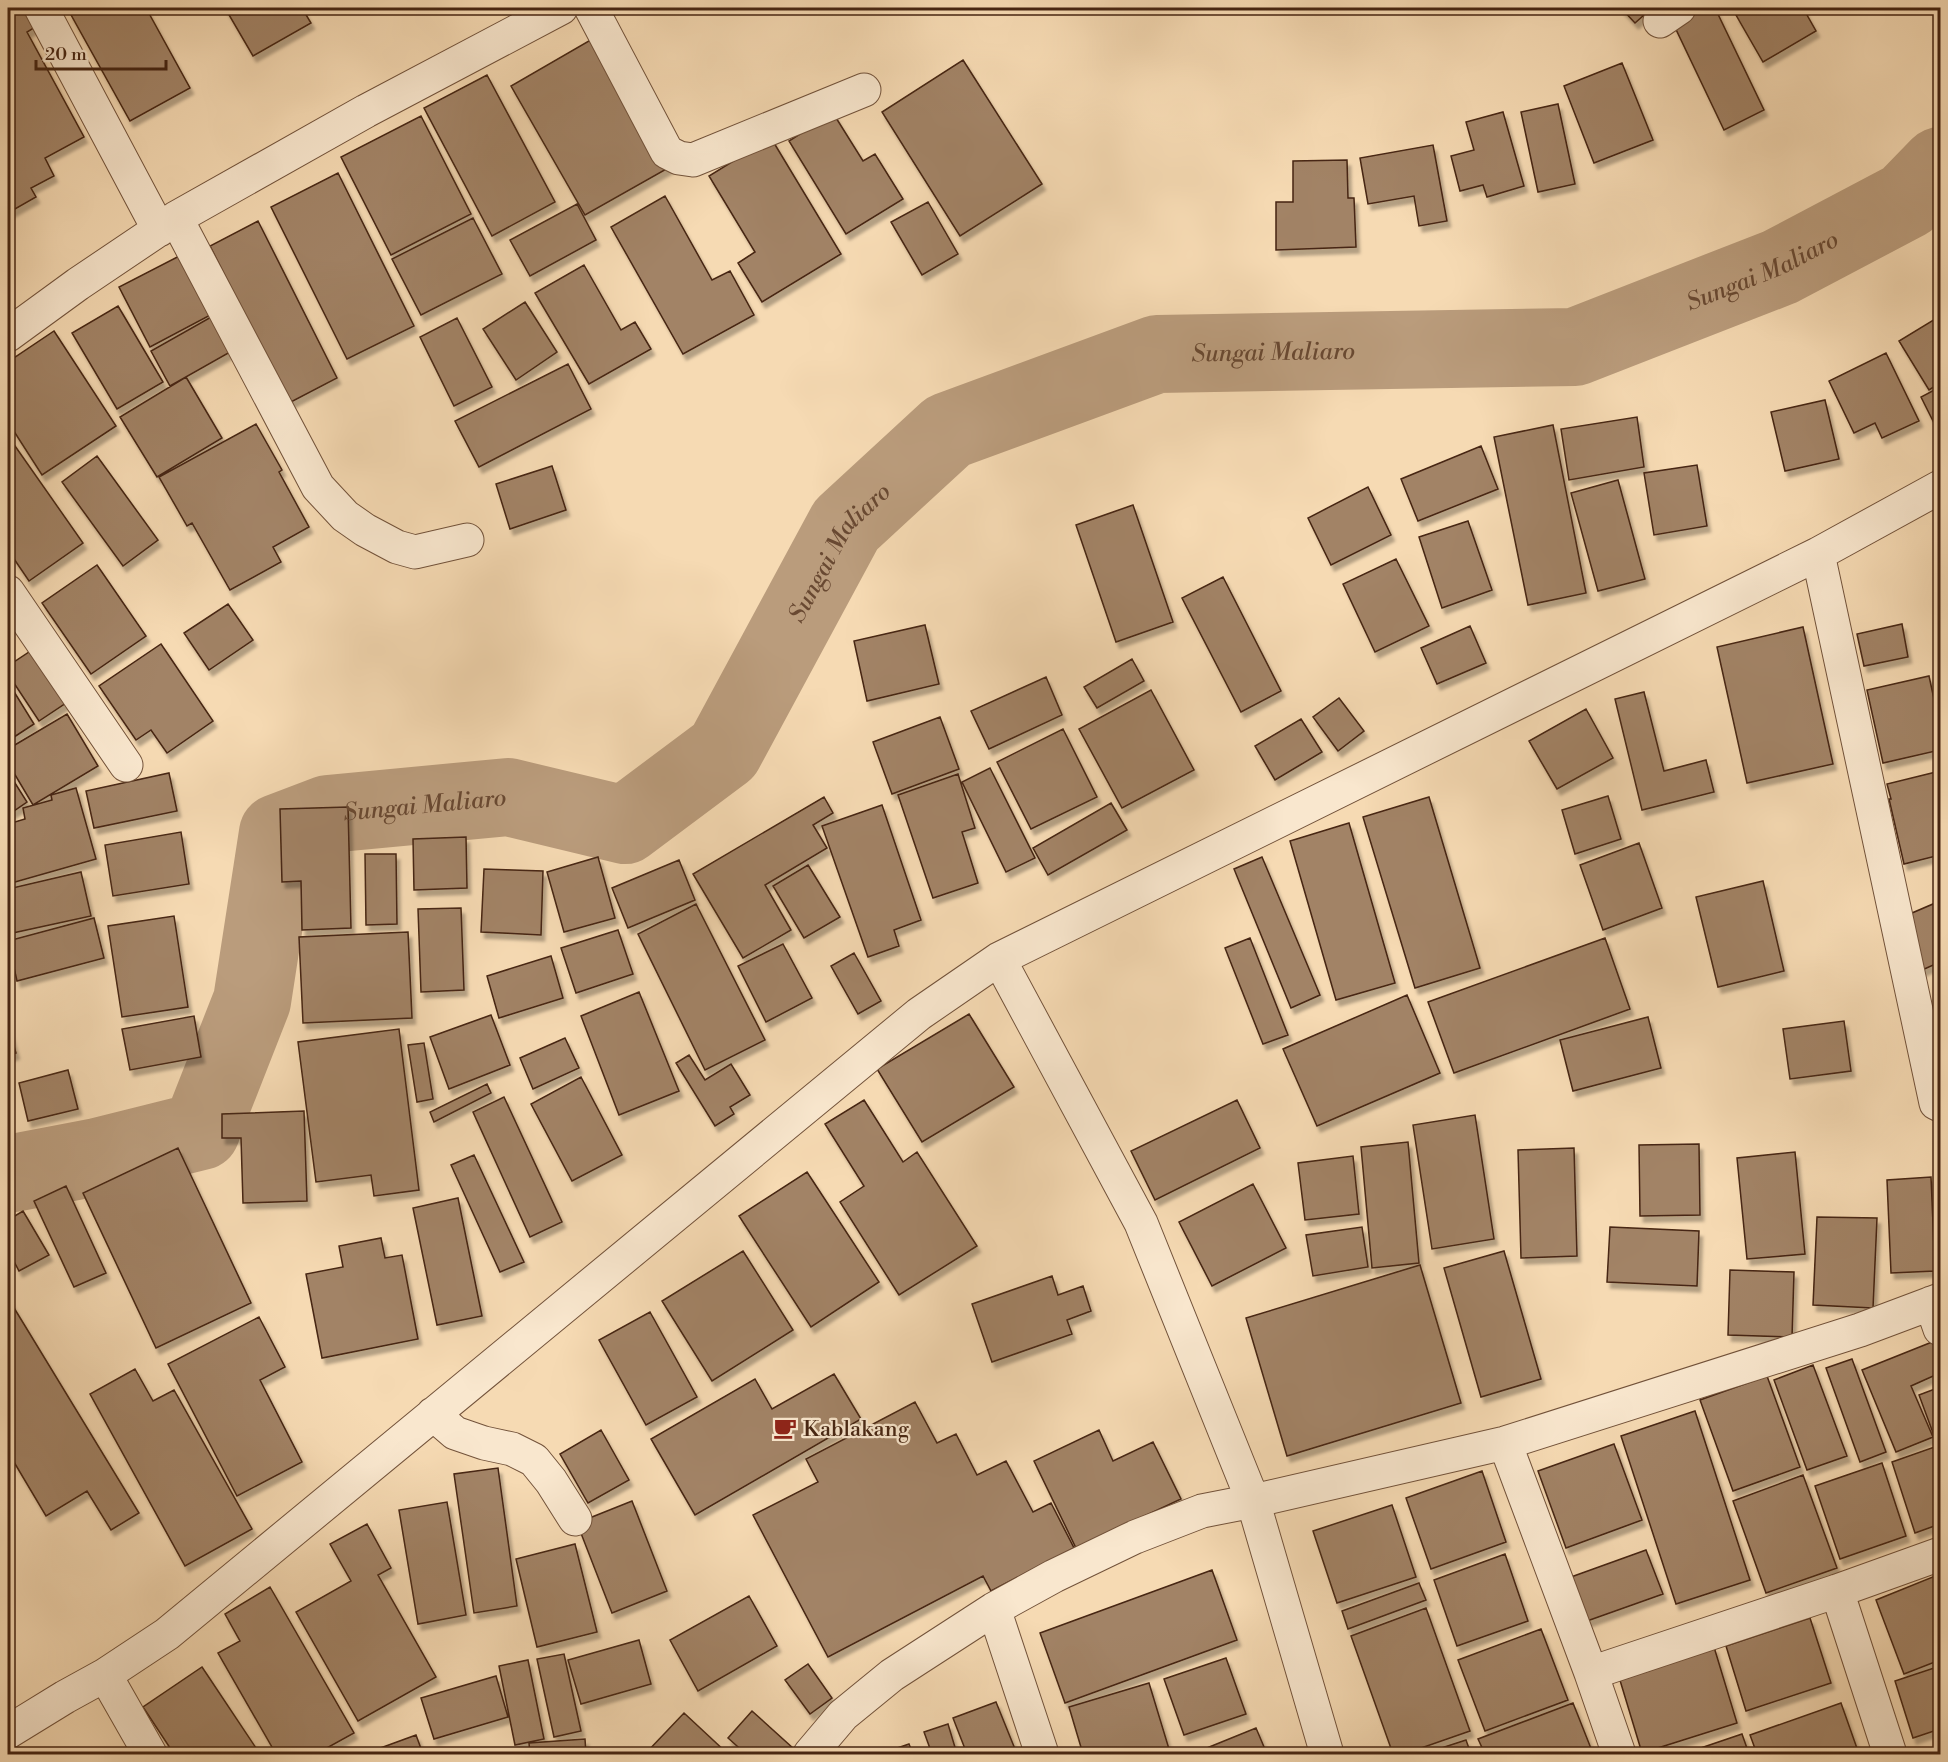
<svg xmlns="http://www.w3.org/2000/svg" width="1948" height="1762" viewBox="0 0 1948 1762" font-family="'Libre Bodoni',serif">
  <style>
    .lines { fill: none; stroke-linecap: round; stroke-linejoin: round }
    .river { stroke: #ba9c7c; stroke-width: 78 }
    .building { fill: #a28366; stroke: #462512; stroke-width: 1.5; filter: url(#shadow) }
    .minor-casing { stroke: #72523a; stroke-width: 35 }
    .minor { stroke: #f9e7ce; stroke-width: 33 }
    .labels { text-anchor: middle; stroke-width: 4.5; stroke-linejoin: round; paint-order: stroke }
    .poi-label { font-size: 22px; fill: #462512; stroke: #f9e7ce; text-anchor: start }
    .water-label { font-size: 24px; font-style: italic; fill: #694932; stroke: #f9e7ce }
  </style>
  <defs>
    <filter id="shadow"><feDropShadow dx="3.5" dy="6" stdDeviation="1.5" flood-color="#0004"/></filter>
  </defs>
  <rect width="100%" height="100%" fill="#f6dab3"/>
  <filter id="stains"><feTurbulence type="fractalNoise" baseFrequency=".00333" numOctaves="4"/><feColorMatrix values="0 0 0 0 .2 0 0 0 0 .09 0 0 0 0 .02 0 0 0 .5 -.17"/></filter>
  <radialGradient id="worn" r=".72"><stop offset=".6" stop-color="#630" stop-opacity="0"/><stop offset="1" stop-color="#630" stop-opacity=".3"/></radialGradient>
  <g class="lines">
    <path class="river" id="s1" d="M8,1174l89,-17 104,-26 51,-130 26,-168 50,-19 180,-17 117,28 99,-74 122,-226 102,-94 209,-77 418,-7 205,-80 127,-67 33,-34"/>
  </g>
  <path class="building" d="M8,8h26l8,15 -15,9 57,105 -39,21 9,18 -23,12 5,9 -28,16z
    M80,8h66l44,80 -60,33 -60,-108z
    M225,8h77l9,15 -58,33z
    M1621,8h31l-17,15z
    M1699,8h16l49,102 -40,20 -52,-109z
    M1749,8h54l13,23 -53,31 -27,-47z
    M594,38l76,129 -85,48 -74,-129z
    M963,60l79,124 -82,52 -78,-124z
    M1622,63l31,77 -59,23 -30,-77z
    M487,75l68,127 -63,34 -68,-128z
    M1558,104l17,80 -37,8 -17,-80z
    M1503,112l21,74 -37,11 -4,-12 -23,6 -9,-35 23,-6 -8,-28z
    M833,113l30,48 12,-7 28,45 -57,35 -57,-93z
    M421,116l50,98 -80,41 -50,-98z
    M771,138l70,116 -79,48 -24,-39 17,-11 -46,-76z
    M1433,145l14,76 -28,5 -5,-30 -46,8 -8,-46z
    M1347,160l1,38h6l2,49 -80,3v-48h17v-41z
    M338,173l76,153 -67,33 -76,-152z
    M665,196l47,84 18,-9 24,44 -71,39 -72,-127z
    M928,202l30,52 -36,21 -31,-53z
    M577,204l19,36 -66,36 -20,-36z
    M473,218l29,56 -81,41 -29,-56z
    M258,221l79,157 -48,25 -79,-157z
    M187,252l31,59 -68,36 -31,-60z
    M584,265l37,65 14,-8 16,27 -62,35 -54,-91z
    M525,302l32,50 -41,28 -33,-51z
    M118,306l45,76 -46,27 -45,-76z
    M220,312l19,35 -69,39 -19,-35z
    M1940,316v67l-11,7 -30,-49z
    M457,318l35,69 -38,19 -34,-69z
    M54,331l62,95 -74,49 -34,-53v-60z
    M1886,353l33,68 -37,17 -7,-15 -21,10 -25,-52z
    M568,364l23,45 -112,58 -24,-46z
    M186,377l36,61 -65,39 -37,-60z
    M1940,387v35l-5,3 -14,-28z
    M1825,400l14,59 -54,12 -14,-59z
    M1637,417l7,50 -75,13 -8,-51z
    M256,424l26,46 -3,2 30,55 -36,20 8,15 -51,28 -38,-67 -5,3 -28,-49z
    M1553,425l33,168 -58,12 -34,-168z
    M8,436l75,107 -54,38 -21,-31z
    M1481,446l17,43 -80,32 -17,-42z
    M97,456l61,84 -35,26 -61,-84z
    M1697,465l10,61 -53,9 -10,-62z
    M552,466l14,44 -56,19 -14,-45z
    M1618,480l27,99 -47,12 -27,-98z
    M1368,487l23,48 -60,30 -23,-47z
    M1133,505l40,117 -57,20 -40,-117z
    M1468,521l24,69 -50,18 -23,-71z
    M1396,559l33,67 -54,26 -32,-68z
    M97,565l49,71 -55,38 -49,-71z
    M1223,577l58,114 -40,21 -59,-114z
    M228,604l25,36 -44,30 -25,-37z
    M1902,624l6,33 -44,9 -7,-32z
    M925,625l14,59 -72,17 -13,-60z
    M1470,626l16,37 -49,21 -16,-36z
    M1803,627l30,137 -86,19 -30,-136z
    M161,644l52,77 -46,32 -16,-23 -15,10 -37,-54z
    M35,648l34,53 -30,20 -31,-47v-8z
    M1132,659l12,22 -47,27 -13,-21z
    M1929,676l11,51v23l-57,13 -16,-73z
    M1046,677l16,38 -73,34 -18,-38z
    M8,682l26,42 -26,17z
    M1151,690l43,80 -72,38 -43,-79z
    M1644,692l20,79 42,-11 8,32 -72,18 -27,-111z
    M1339,698l25,33 -26,20 -25,-34z
    M1586,709l27,49 -56,31 -28,-48z
    M67,714l31,52 -65,39 -25,-42v-14z
    M940,717l19,52 -67,25 -19,-52z
    M1301,719l21,33 -47,28 -20,-34z
    M1063,729l34,68 -66,32 -34,-67z
    M990,768l45,90 -29,14 -44,-90z
    M1940,771v84l-36,9 -15,-65h2l-4,-15z
    M8,772l19,30 -19,13z
    M169,773l8,38 -83,17 -8,-37z
    M958,774l17,54 -13,4 16,51 -45,15 -35,-103z
    M76,788l20,71 -88,25v-60l17,-5 -2,-11 29,-8 -1,-5z
    M1608,796l13,43 -46,15 -13,-44z
    M824,797l9,16 -20,12 14,23 -62,37 26,45 -48,28 -50,-84z
    M1429,797l51,171 -65,20 -52,-171z
    M1111,803l16,27 -79,45 -15,-27z
    M882,805l39,115 -27,10 5,16 -31,11 -46,-131z
    M348,807l3,121 -49,2 -1,-49 -19,1 -2,-73z
    M1349,823l46,160 -59,17 -46,-159z
    M181,832l8,52 -76,12 -8,-51z
    M466,837l1,51 -53,2 -1,-51z
    M1639,843l23,65 -59,22 -23,-65z
    M365,854h31l1,70 -31,1z
    M598,857l17,61 -51,14 -17,-60z
    M1262,857l58,138 -29,13 -57,-139z
    M679,860l16,40 -67,28 -16,-40z
    M808,865l32,52 -36,21 -31,-52z
    M484,869l59,2 -2,64 -60,-3z
    M81,872l10,44 -83,18v-45z
    M1763,881l21,90 -66,16 -22,-90z
    M1940,901v61l-20,9 -22,-52z
    M696,904l69,136 -60,30 -67,-136z
    M461,908l3,82 -43,2 -3,-83z
    M174,916l14,91 -66,10 -14,-91z
    M94,918l10,40 -87,23 -9,-40z
    M618,930l15,44 -57,19 -15,-45z
    M408,932l4,86 -109,5 -4,-86z
    M1250,938l38,97 -25,9 -38,-96z
    M1605,938l25,71 -176,64 -26,-71z
    M783,944l29,54 -46,24 -28,-56z
    M854,953l27,48 -23,13 -27,-48z
    M551,956l12,42 -64,20 -12,-42z
    M639,992l40,99 -60,24 -38,-99z
    M1407,995l33,78 -123,53 -34,-77z
    M969,1014l45,73 -92,55 -45,-73z
    M491,1015l19,50 -61,24 -19,-52z
    M194,1016l7,41 -71,13 -8,-41z
    M1648,1017l13,51 -88,23 -13,-51z
    M1844,1021l7,50 -61,8 -7,-50z
    M8,1026l8,27 -8,3z
    M399,1029l20,161 -45,6 -3,-21 -55,7 -18,-140z
    M565,1038l14,30 -46,21 -13,-31z
    M424,1043l9,56 -16,3 -9,-57z
    M689,1055l16,25 26,-16 19,31 -20,12 4,7 -19,12 -39,-63z
    M68,1070l10,39 -50,12 -9,-38z
    M581,1077l41,78 -50,26 -41,-77z
    M487,1084l4,9 -57,29 -4,-10z
    M504,1097l58,125 -32,15 -57,-125z
    M864,1100l39,62 14,-10 60,94 -78,49 -59,-93 24,-16 -39,-62z
    M1237,1100l23,48 -105,52 -24,-49z
    M304,1111l3,90 -64,2 -2,-65h-19v-24z
    M1475,1115l19,124 -62,10 -19,-124z
    M1408,1142l11,121 -47,5 -11,-121z
    M1699,1144l1,71 -60,1 -1,-71z
    M178,1148l73,155 -95,45 -73,-155z
    M1574,1148l3,108 -56,2 -3,-108z
    M1795,1152l10,102 -58,5 -10,-101z
    M474,1155l50,107 -24,10 -49,-107z
    M1353,1156l6,58 -54,6 -7,-57z
    M807,1172l72,110 -68,45 -72,-111z
    M1931,1177l4,94 -44,2 -4,-93z
    M1253,1184l33,64 -74,38 -33,-64z
    M66,1186l40,87 -32,14 -40,-86z
    M458,1198l24,118 -45,9 -24,-117z
    M23,1211l26,44 -30,16 -11,-21v-30z
    M1817,1217l60,1 -4,90 -60,-3z
    M1362,1227l6,40 -55,9 -7,-41z
    M1610,1227l89,4 -2,55 -90,-4z
    M381,1238l4,20 17,-3 16,84 -96,19 -16,-84 37,-7 -4,-21z
    M743,1251l50,79 -81,51 -50,-80z
    M1504,1251l37,128 -60,18 -37,-129z
    M1420,1265l41,138 -174,53 -41,-138z
    M1730,1270l64,2 -2,65 -64,-2z
    M1052,1276l6,19 25,-9 8,25 -24,9 5,14 -80,28 -20,-58z
    M8,1298l131,215 -28,17 -24,-39 -41,25 -38,-64z
    M650,1312l47,85 -51,28 -47,-85z
    M259,1317l26,50 -25,13 42,82 -65,34 -69,-132z
    M1937,1340l3,7v26l-29,13 22,51 -37,15 -34,-82z
    M1852,1359l34,93 -26,10 -34,-94z
    M1813,1365l34,91 -40,14 -33,-90z
    M135,1369l18,32 21,-11 78,139 -67,37 -95,-172z
    M834,1374l27,45 -166,96 -44,-76 104,-60 17,30z
    M1767,1376l33,91 -67,24 -33,-91z
    M1940,1387v52l-4,2 -17,-46z
    M915,1402l22,41 19,-9 21,41 29,-14 27,51 18,-9 23,45 -83,43 -8,-15 -155,81 -75,-142 65,-33 -12,-23z
    M1695,1411l55,169 -74,24 -55,-168z
    M601,1430l28,50 -41,23 -28,-49z
    M1099,1430l14,31 40,-19 28,57 -105,49 -42,-87z
    M1614,1444l28,76 -76,28 -28,-77z
    M1940,1445v79l-25,9 -23,-71z
    M1882,1463l24,73 -66,23 -25,-73z
    M498,1468l19,138 -43,7 -20,-139z
    M1482,1471l24,71 -75,27 -25,-71z
    M1803,1475l34,93 -71,25 -33,-92z
    M632,1501l35,90 -55,22 -35,-90z
    M447,1502l19,113 -48,9 -19,-114z
    M1392,1505l24,72 -79,26 -24,-72z
    M367,1524l24,44 -13,7 58,102 -78,44 -62,-109 55,-31 -21,-37z
    M575,1544l22,88 -60,15 -21,-88z
    M1646,1550l17,44 -76,27 -16,-44z
    M1505,1554l23,67 -71,25 -23,-66z
    M1212,1570l25,70 -172,63 -25,-70z
    M1940,1574v86l-36,14 -28,-74z
    M1419,1583l7,17 -78,29 -6,-18z
    M270,1587l84,146 -38,21h-40l-58,-101 22,-12 -15,-27z
    M749,1596l28,50 -79,45 -28,-51z
    M1426,1608l44,123 -66,23h-11l-42,-118z
    M1810,1618l21,65 -85,28 -20,-65z
    M1541,1629l27,71 -83,31 -27,-71z
    M639,1640l12,44 -70,20 -13,-44z
    M1714,1647l23,76 -95,30 -23,-76z
    M564,1654l17,77 -27,6 -17,-78z
    M1226,1658l20,56 -62,21 -20,-56z
    M528,1660l16,79 -29,6 -16,-79z
    M808,1664l24,34 -22,16 -25,-34z
    M1940,1666v63l-27,9 -18,-57z
    M202,1667l58,87h-86l-31,-47z
    M496,1676l12,41 -74,22 -13,-41z
    M1149,1683l20,66 -18,5h-68l-14,-47z
    M996,1702l21,52h-50l-14,-36z
    M1573,1703l19,48 -9,3h-98l-7,-15z
    M1841,1703l18,51h-102l-7,-19z
    M752,1711l42,38 -5,5h-43l-18,-16z
    M684,1713l44,41h-83z
    M948,1724l9,30h-25l-8,-22z
    M1256,1728l11,26h-75z
    M1742,1734l7,20h-66z
    M416,1735l7,19h-59z
    M585,1739l1,15h-56l-1,-11z
    M1466,1740l5,14h-48z
    M909,1744l4,10h-33z
    M1940,1746v8h-22z
    M1177,1748l2,6h-19z
    M515,1752v2h-30z"/>
  <g class="lines">
    <g class="minor-casing">
      <path id="minor" d="M41,8l118,222
        M591,8l76,144 12,6 14,2 171,-70
        M1660,21l19,-13
        M176,218l142,269 27,29 20,14 32,17 18,5 52,-12
        M8,335l70,-51 98,-66 190,-107 195,-103
        M1818,554l118,549 4,2
        M8,592l118,173
        M999,959l142,264 112,278 74,253
        M1931,1303l9,26
        M433,1414l22,19 29,10 28,6 22,11 17,21 24,38
        M1505,1443l86,230 28,81
        M1837,1591l53,163
        M994,1609l48,145
        M1591,1673l246,-82 103,-37
        M105,1675l45,79
        M8,1732l57,-35 40,-22 62,-41 752,-620 80,-55 819,-405 122,-67
        M810,1754l33,-39 49,-40 102,-66 60,-33 81,-39 67,-26 51,-10 252,-58 355,-113 80,-30"/>
    </g>
    <use href="#minor" class="minor"/>
  </g>
  <defs>
    <g id="cafe-bare" transform="scale(1.8)"><path d="M-5.5-4.5H6V0H3Q3 3.5 0 3.5H-2.5Q-5.5 3.5-5.5 0ZM3-3.2v2h1.7v-2ZM-6 4.5H4V6H-6Z" fill="#8f2418" stroke="#f9e7ce" stroke-width="2.5" paint-order="stroke"/></g>
  </defs>
  <g fill-rule="evenodd">
    <use href="#cafe-bare" x="785" y="1428"/>
  </g>
  <g class="labels">
    <g class="poi-label">
      <text x="803" y="1436">Kablakang</text>
    </g>
    <g class="water-label">
      <text dy="8" stroke="none"><textPath href="#s1" startOffset="2224">Sungai Maliaro</textPath></text>
      <text dy="8" stroke="none"><textPath href="#s1" startOffset="1720">Sungai Maliaro</textPath></text>
      <text dy="8" stroke="none"><textPath href="#s1" startOffset="1216">Sungai Maliaro</textPath></text>
      <text dy="8" stroke="none"><textPath href="#s1" startOffset="658">Sungai Maliaro</textPath></text>
    </g>
  </g>
  <rect width="1948" height="1762" fill="none" stroke="#f6dab3" stroke-width="30"/>
  <rect x="9" y="9" width="1930" height="1744" fill="none" stroke="#462512" stroke-width="3"/>
  <rect x="15" y="15" width="1918" height="1732" fill="none" stroke="#462512" stroke-width="1.5"/>
  <path d="M36 60v9h130v-9" fill="none" stroke="#462512" stroke-width="3"/>
  <text x="45" y="60" font-size="18" fill="#462512" stroke="#f9e7ce" stroke-width="4.5" paint-order="stroke">20 m</text>
  <rect width="100%" height="100%" filter="url(#stains)"/>
  <rect width="100%" height="100%" fill="url(#worn)"/>
</svg>
